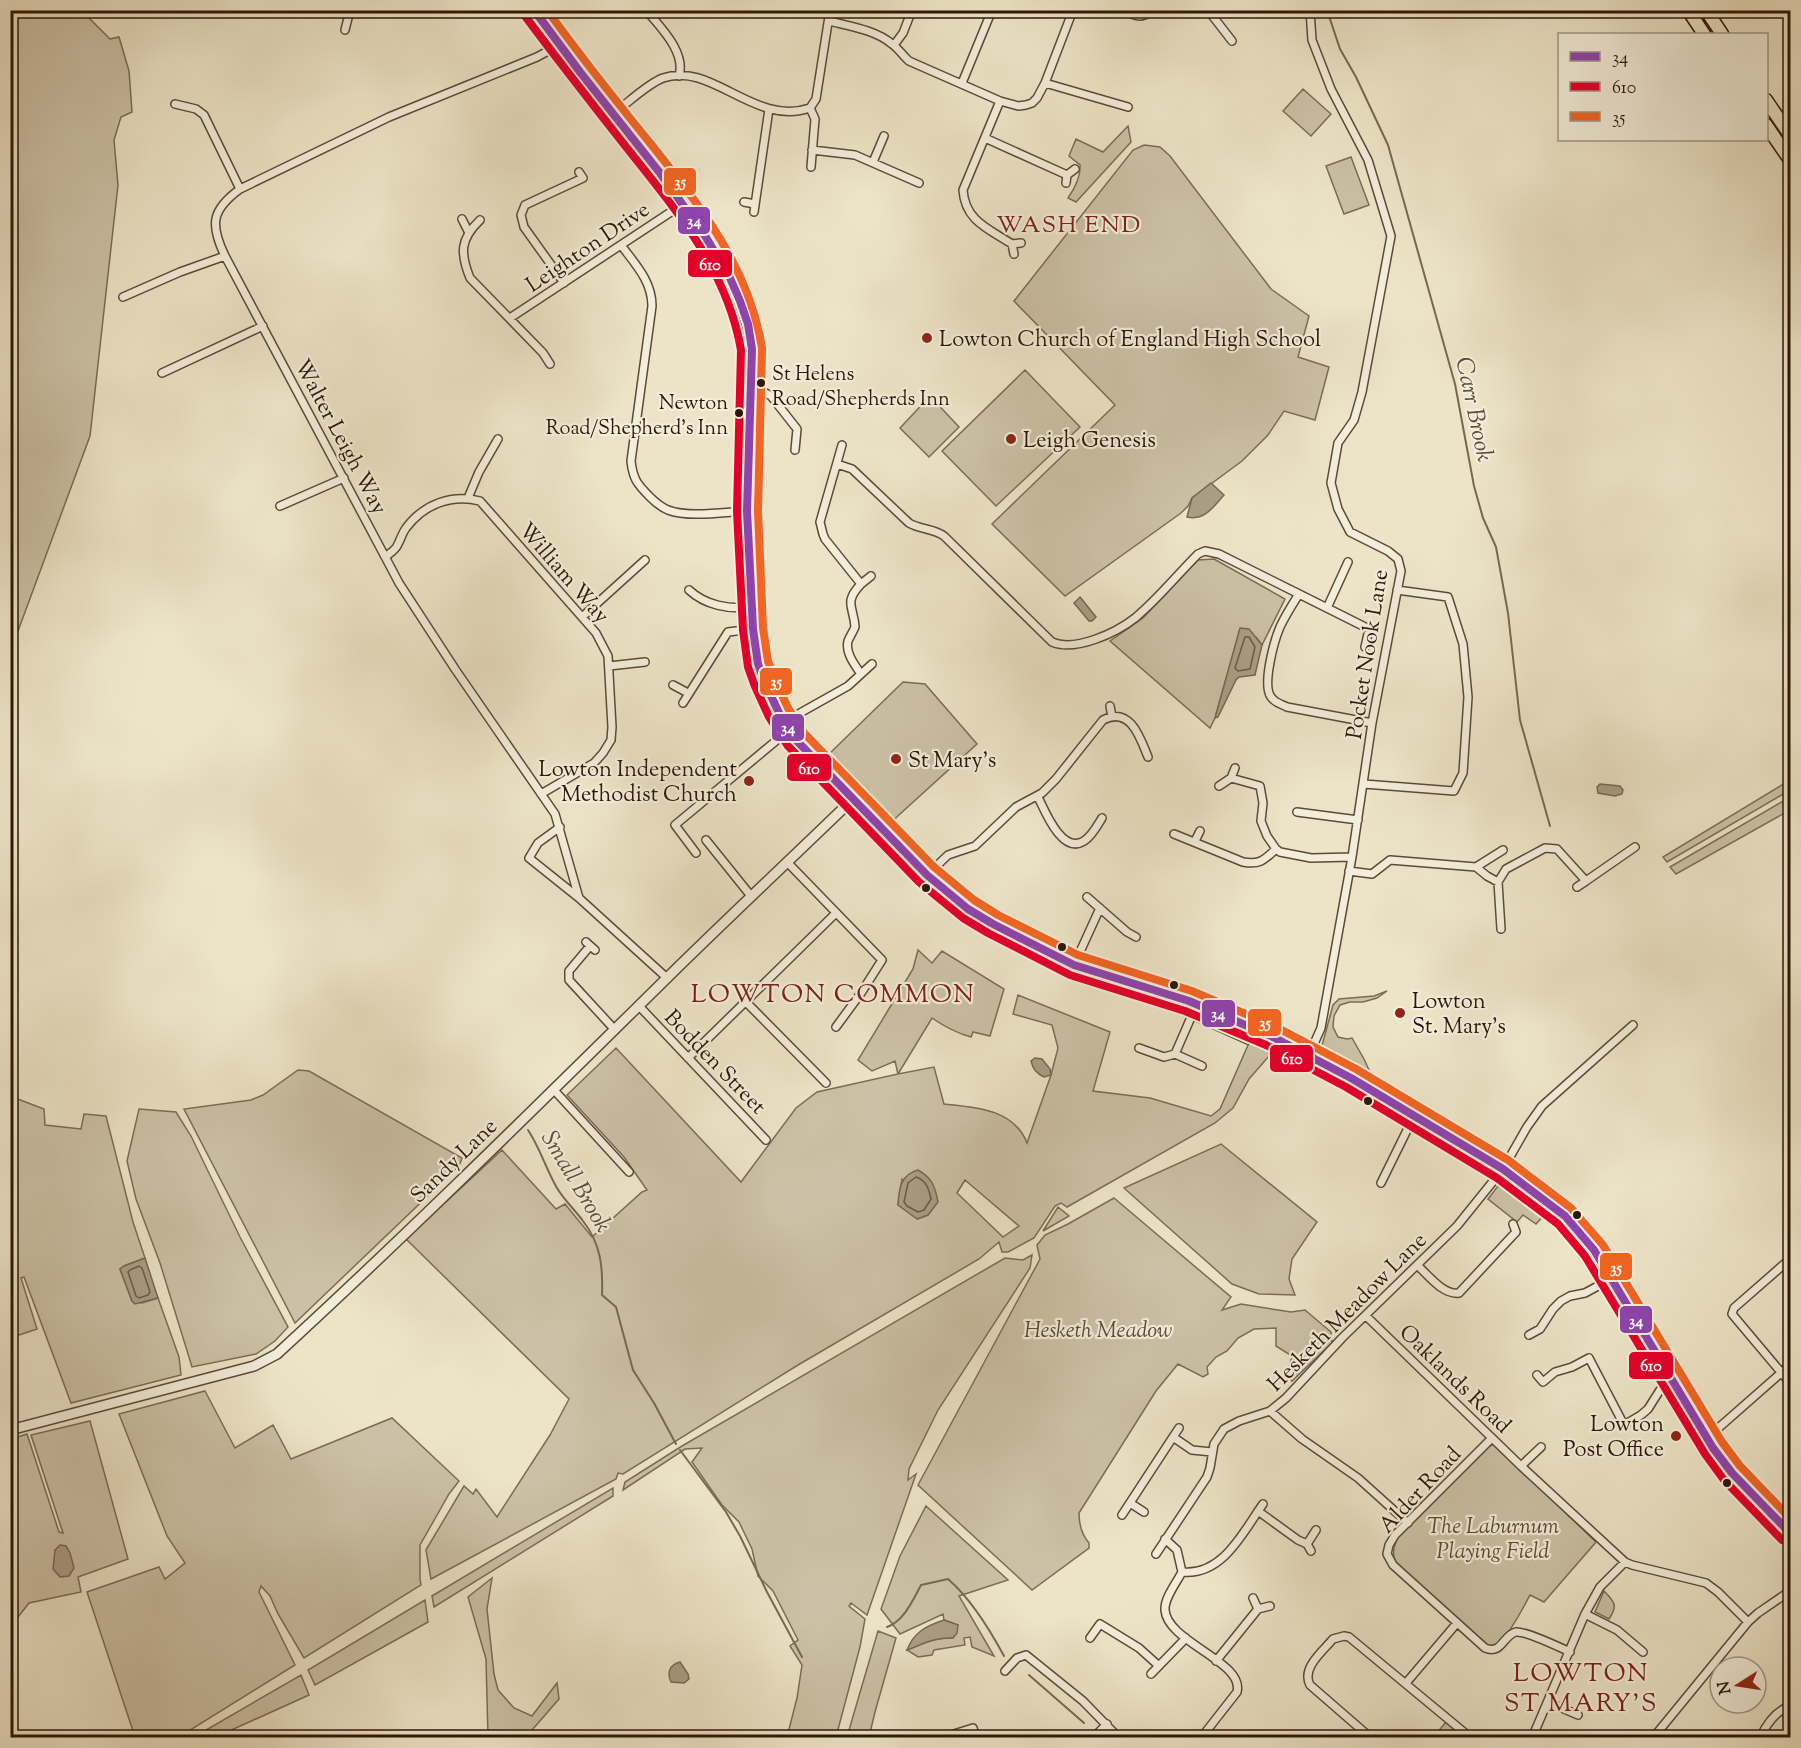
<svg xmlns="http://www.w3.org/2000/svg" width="1801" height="1748" viewBox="0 0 1801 1748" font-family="'Sorts Mill Goudy',serif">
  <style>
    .green { fill: #ccc1a6; stroke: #7c6c56; stroke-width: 1.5; fill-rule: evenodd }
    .water { fill: #ab9e86; stroke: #786853; stroke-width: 1.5 }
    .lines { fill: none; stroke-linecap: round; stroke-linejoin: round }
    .shore { stroke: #6c5a46; stroke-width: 1.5 }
    .stream { stroke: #786853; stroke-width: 2 }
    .minor-casing { stroke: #5c4a37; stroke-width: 10 }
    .tertiary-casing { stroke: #5c4a37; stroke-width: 12 }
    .primary-casing { stroke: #2c1707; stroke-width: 14 }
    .trunk-casing { stroke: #2c1707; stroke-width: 15 }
    .minor { stroke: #f3eddb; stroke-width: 7 }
    .tertiary { stroke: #f3eddb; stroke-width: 9 }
    .primary { stroke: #ede4c7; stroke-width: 10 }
    .trunk { stroke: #ede4c7; stroke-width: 12 }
    .bus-1-casing { stroke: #f3eddb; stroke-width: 12 }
    .bus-2-casing { stroke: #f3eddb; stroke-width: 12 }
    .bus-3-casing { stroke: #f3eddb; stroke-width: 12 }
    .bus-1 { stroke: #8e44ad; stroke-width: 8 }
    .bus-2 { stroke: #e4002b; stroke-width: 8 }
    .bus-3 { stroke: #f26522; stroke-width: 8 }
    .poi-dot { fill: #8f2418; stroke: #f3eddb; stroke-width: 2 }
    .bus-dot { fill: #2c1707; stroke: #f3eddb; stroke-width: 2 }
    .labels { text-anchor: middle; stroke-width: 4.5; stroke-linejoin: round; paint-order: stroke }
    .bus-label { font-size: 20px; fill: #2c1707; stroke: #f3eddb; text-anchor: start }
    .street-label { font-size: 22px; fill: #2c1707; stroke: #f3eddb }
    .poi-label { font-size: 22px; fill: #2c1707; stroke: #f3eddb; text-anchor: start }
    .park-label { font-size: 22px; font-style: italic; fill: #5c4a37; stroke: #f3eddb }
    .neighbourhood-label { font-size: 24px; letter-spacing: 1.5px; fill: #7a1f14; stroke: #f3eddb }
    .water-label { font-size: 24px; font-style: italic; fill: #5f4d3a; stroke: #f3eddb }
    .quarter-label { font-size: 26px; letter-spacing: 1.5px; fill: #7a1f14; stroke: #f3eddb }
    .line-badge { stroke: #f3eddb; stroke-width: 2 }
    .badge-label { font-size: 16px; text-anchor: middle; font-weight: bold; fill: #fff }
  </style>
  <rect width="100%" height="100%" fill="#ede4c7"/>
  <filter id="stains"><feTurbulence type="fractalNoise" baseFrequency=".00333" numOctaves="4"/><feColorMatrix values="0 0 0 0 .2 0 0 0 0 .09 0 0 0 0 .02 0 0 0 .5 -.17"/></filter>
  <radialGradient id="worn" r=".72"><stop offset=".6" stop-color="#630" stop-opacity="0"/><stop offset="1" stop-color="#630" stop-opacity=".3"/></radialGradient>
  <path class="green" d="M10,11h72l28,28 9,-2 10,34 3,41 -11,5 -7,23 4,45 -28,251 -79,214z
    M1303,89l28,25 -20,22 -28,-25z
    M1128,126l3,16 -55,60 -8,-4c7,-10 13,-21 12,-33l-11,-9 7,-17 27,13z
    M1144,145l16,2 10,9 101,133 38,27 -11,41 31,10 -14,53 -31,-9 -16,24 -26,26 -50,37 -4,8 -7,7 -116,83 -73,-72 123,-119 -101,-104 119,-151z
    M1351,157l18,48 -25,9 -18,-48z
    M1025,370l55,57 -84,79 -54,-55z
    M930,396l29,31 -30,30 -29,-29z
    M1214,559l71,40 -23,46 -6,-8 -16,-8 -25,89 -5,10 -100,-87 33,-23 55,-58z
    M903,682l22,2 52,60 -88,80 -63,-67z
    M1790,780v10l-123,72 -4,-5z
    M1790,797v13l-114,64 -6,-7z
    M918,950l14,13 10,-12 62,38 -14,47 -17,-4 -2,5c-15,-4 -26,-10 -39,-19l-34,56 36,-7 10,37c31,3 70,5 83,39l24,-68 7,-27 -6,-23 -39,-11 5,-19 92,37 -17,59 57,7 61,18 9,-7 32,-73 24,12 -27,31 -16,29 -18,15 -148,84 -6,-4 -6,3 -21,32 -26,14h-6l-3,-10 -20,17 -181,106 -175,109 -5,-1 -2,6 -185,100 -5,-29 38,-64 9,8 3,-5 21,28 53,-82 19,-36 -163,-160 96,-89 54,59 9,-5 27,33 50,-45 5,-2 -23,-33 -57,-62 49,-47 125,134 55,-74 21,-16 81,-18 -3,-13 -23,10 -14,-11 55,-91zM902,1179l30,29 -4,7 -10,4 -20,-14zM965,1180l54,46 -16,11 -46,-44z
    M1387,991l-10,7 -14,4h-13l-10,3 -6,11 -1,11 5,10 9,2 5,-1 12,21 11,24 -55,-30 13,-48 6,-6 35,-3z
    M298,1070l11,1 153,87 -3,8 -164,157 -111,-214 67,-9 12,-5z
    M10,1096l34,13 1,16 36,4 3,-15 22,2 27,106 12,36 -21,8 -4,3 12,32 10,2 16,-5 21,59 2,18 -110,28 -47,-126 -3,1 16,51 -24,8 -3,-9z
    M139,1109l37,3 15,24 49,101 48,90 -13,14 -19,13 -64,13 -32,-104 -24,-64 -9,-38z
    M1221,1144l96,78 -25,37 -3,20 6,16 -36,-1 -27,-10 -108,-96z
    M1501,1182l43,33 -8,9 -13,-9 -6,7 -29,-23z
    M1114,1198l117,99 -9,13 19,-6 50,8 14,-2 26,22 1,11 -40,38 -5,-7 5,-18 -16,-10v-18l-22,1 -16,9 -11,13 -11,6 -9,10 1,7 -5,3 -25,-13 -22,27 -77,122c0,11 3,22 10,30v5l-57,42 -114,-105 122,-226 -3,-14 8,-10 23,-11z
    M1058,1207l11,9 -26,15z
    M1032,1255l-2,13 -92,142 -29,59 -1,11 8,-6 -49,141 -16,-12 -2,3 16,13 -5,28 -24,90h-49l10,-39 5,-33 -12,-19 8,-6 -25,-49 -15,-15 -6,-27 -13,-27 -17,-17 -30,-43 10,-14 -17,1 -62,41 2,-8 57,-36 323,-188 18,2z
    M205,1391l30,57 38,-23 18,34 101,-41 67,63 -10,13 -29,51v34l1,6 -117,73 -26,-44 -8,-18 -9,-10 -2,6 36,73 -116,72h-44l-48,-145 72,-25 6,12 20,-16 -18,-27 -48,-122z
    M90,1421l38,138 -50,18 3,15 -52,11 -11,14 -7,1v-179l16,-5 32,98 4,1 -32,-98z
    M1494,1444l102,98 -52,60 -14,-7c-6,11 -23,45 -34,50 -4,2 -6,1 -10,0l-88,-79c-7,-11 -5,-19 1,-30l88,-89z
    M613,1488v8l-179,111 -2,-11z
    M926,1506l82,74 -49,16 35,60 -22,-9 -2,-10 -6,1 1,7 -31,5 -2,5 -14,2 -11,-7c16,-6 28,-13 46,-12l5,-13 -14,-5 -1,-6 -43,20 -19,-25 19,-53z
    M492,1578l-5,31 7,65 4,16 16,18 18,8 25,-33 2,16 -33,38h-38l-2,-78 -18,-62z
    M1604,1591c11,11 14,15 5,28l-14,-7z
    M425,1600l3,22 -113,63 -7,-15z
    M878,1631l18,7 -21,74 -6,25h-22z
    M301,1675l8,20 -93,42h-22z
    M1446,1722l14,12 -1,3h-21l-3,-2z"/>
  <path class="water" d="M1211,483l13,12c-11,12 -19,26 -37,22l5,-19z
    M1080,597l16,20 -4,4h-3l-15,-18z
    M1240,628l9,1 13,16 -7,30 -16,2 -3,3 -18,37 -3,1z
    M1600,784l20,2 3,4 -1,4 -7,2 -17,-3 -1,-6z
    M1035,1058l7,1 8,10 1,6 -7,2c-8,-4 -11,-8 -13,-16z
    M918,1170c14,8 17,16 20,32l-10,13 -11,4 -19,-14c1,-16 2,-30 20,-35z
    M145,1258l13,40 -23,6 -3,-3 -12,-32 4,-3z
    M60,1545l6,1 4,7 4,15 -5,8 -9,1 -7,-8 2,-19z
    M944,1620l14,5 -1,8 -4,5c-18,-1 -30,6 -46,12 7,-18 19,-24 37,-30z
    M680,1662l8,12 1,5 -5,4 -13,-1c-4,-9 -2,-17 9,-20z"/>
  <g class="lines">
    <path class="shore" d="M1245,637h4l6,10 -5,22 -12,2 -3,-3z
      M916,1177c10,3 13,12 15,22l-7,11 -6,2 -11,-6 -3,-4 4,-19z
      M139,1266l3,2 8,24 -2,3 -9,3 -3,-2 -8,-24 2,-2z"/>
    <path class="stream" d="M1327,10l13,39 16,28 32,68 67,239 19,102 9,32 13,29 12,66 12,107 30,106
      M528,1130c12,18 18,39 29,58 7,12 18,22 26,33 18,23 20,46 19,74l14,12 17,63 21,33 22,41
      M680,1450l46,62 14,24 27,56 35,65
      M887,1627c17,-6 26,-27 34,-42l27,-6c22,19 42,51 56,77
      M1029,1675l55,48"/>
    <g class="minor-casing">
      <path id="minor" d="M646,10c15,18 40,42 33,66
        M1125,10c11,8 18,8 28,0
        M1208,10l24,31
        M829,21c20,5 47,9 63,23 7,5 11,12 17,17l91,40 18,5 8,-1 6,-2 5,-5 8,-15 28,-73
        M345,30l5,-20
        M559,45l-22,12 -148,60 -149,72c-29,21 -30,36 -15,67l174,327 56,86 100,145 24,84 88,80
        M894,45l9,-12 9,-23
        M962,83l30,-73
        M1045,83l83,24
        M1000,101l-37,89c2,31 26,39 49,54
        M175,104l21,5 8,6 36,74
        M810,108l6,-9 14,-89
        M810,108l5,11 -4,48
        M614,113c14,-10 33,-29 49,-35 49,-17 91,49 147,30
        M985,138l82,37
        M812,150l43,5 64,28
        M873,162l11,-26
        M1066,183l1,-8 8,-6
        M744,202l11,2
        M754,212l15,-103
        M462,219l6,12
        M480,220c-20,19 -20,33 -10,58l73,75 7,11
        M621,245c14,19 31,36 31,61l-21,155c2,18 6,23 19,36 5,5 11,10 18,13 21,8 57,2 79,1
        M1014,254l-2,-10 9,-1
        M564,283l-40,-56 -3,-12 4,-10 58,-27 -4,-6
        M123,297l57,-25 45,-16
        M510,318l173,-114
        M162,373l101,-47
        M752,391l12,1 7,4 26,33 -2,21
        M842,445l-22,77 3,12 2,5 36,45c-18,19 -7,23 -6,43 -2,5 -5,9 -7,14 -3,12 7,24 13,33
        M837,464l15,5 57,54c12,7 24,5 35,13l108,106c23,10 64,-9 83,-24 23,-19 42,-43 63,-64l7,-3 14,3 80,40c-7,11 -14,22 -19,33 -6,14 -18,58 -9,70 4,6 10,7 16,10l85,16
        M468,498l11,-26 19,-33
        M280,506l64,-28
        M385,557c5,-4 11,-7 13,-13 3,-5 4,-11 8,-16 18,-24 45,-34 74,-27l116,132 12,23 4,71 -1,13 -8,13 -9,10 -53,31
        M861,584l10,-8
        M689,590c16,15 40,20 63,17
        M1299,594l70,35 -4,18
        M1327,608l21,-46
        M582,617l63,-57
        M609,666l36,-4
        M673,685l15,8
        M683,703l45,-71 25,-3
        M1110,706l2,11
        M784,722l64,-36 24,-22
        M1231,778l4,-10
        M1364,784l90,7 9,-18 5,-76 -5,-53 -15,-47 -51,-7
        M1219,786l12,-8 29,8 3,17 -2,18 6,15 9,13 4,3 31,6 41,-1
        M1038,797c7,14 24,58 46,44 8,-5 13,-15 18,-23
        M1297,812l61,8
        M560,827l-22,16 -9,15 50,40
        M1174,834l69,28c17,3 21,-2 33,-13
        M706,840l45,56
        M1195,841l5,-10
        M696,853l-21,-28 114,-95
        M788,863l94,97 -21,33 -25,34
        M1476,867l11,9 11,6 8,-13 39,-21 12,1 29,32 49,-34
        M1349,871l23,3 18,-14 86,7 27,-17
        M927,875l21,-20 27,-9 41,-39 26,-14 14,-14 47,-59c27,-14 37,17 45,37
        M1498,882l3,47
        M1577,887l9,-6
        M1087,897l40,35 9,5
        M586,942l9,8
        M590,946l-21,25v9l46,50
        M1074,965l26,-57
        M1159,991v9l89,40
        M746,1002l80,81
        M639,1006l127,134
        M1192,1015l-17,39 27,12
        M1139,1048l25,9 11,-3
        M1309,1055l12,-27 31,-171 20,-134 29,-152 -3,-12 -10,-8 -38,-19 -12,-23 -7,-26 7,-40 16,-23 8,-28 29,-156 -23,-76 -37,-71 -19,-49 -2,-30
        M688,1058l148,-145
        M554,1090l75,82
        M1381,1183l33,-67
        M1790,1259l-56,49 -2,6 58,69
        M1417,1265c12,11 26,30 42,28l57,-61 -3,-8
        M1366,1316l155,150 104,96 7,3 74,18 12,9 30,30
        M1529,1335l11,-6 13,-20 8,-8 9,-5 15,-3 26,-14
        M1537,1375l6,7 12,-10 17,-5 17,-9 35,67 17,-10 7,-6 12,-19 12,-8
        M1270,1411l32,28 56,39 50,45
        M1173,1437l6,-9
        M1492,1438l-97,97 -6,10 -2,9 6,11 92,83c17,7 18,-13 31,-16 10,-1 43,15 54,20
        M1707,1438l83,-73
        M1521,1466l20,-19
        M1130,1503l14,9
        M1258,1511l40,29 9,4
        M1122,1515l51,-78 19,13 20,2
        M1165,1539l12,11 5,22c-5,10 -18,26 -17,38 2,32 80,52 72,82l-36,46
        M1311,1551l-4,-7 9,-14
        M1156,1554l51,-77 3,-9 4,-24 10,-15 15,-8 31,-10 16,-13 56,-60 115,-112 46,-57 24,-42 15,-21 91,-81
        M1182,1572c41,4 61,-40 81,-68
        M1253,1598l5,11
        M1585,1614l32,16 26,22
        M1090,1638l10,-14 39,24 20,18
        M1216,1661l42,-52 12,-3
        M1005,1671l12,-13 9,-3 57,46 36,37
        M1151,1674l35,-36
        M1406,1683l51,-60
        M1548,1702l30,13
        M877,1735l9,3
        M941,1738l32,-10 3,10
        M1093,1738l14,-14
        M1371,1738l-61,-53c-9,-17 13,-34 23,-46l11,-3 5,1 122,101
        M1532,1738l53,-124 15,-27 25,-25
        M1653,1738l95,-116 10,-9 32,-22
        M1760,1738c7,-15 16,-27 30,-32"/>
    </g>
    <g class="tertiary-casing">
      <path id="tertiary" d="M10,1430l244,-64 23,-12c134,-123 263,-251 393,-379 60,-59 122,-117 183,-176"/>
    </g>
    <g class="primary-casing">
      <path id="primary" d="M534,10c40,57 84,109 126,163 39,52 85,109 92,176l-5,162 6,118 5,35 6,17 15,32 17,27 131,135 41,34 25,15 81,41 115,36 82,35 80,42 124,74 28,17 62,47 29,34 119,198 19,25 58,60"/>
    </g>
    <g class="trunk-casing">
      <path id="trunk" d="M1688,10l16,24
        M1706,10l16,24
        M1766,100l24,35
        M1766,125l24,35"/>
    </g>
    <use href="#minor" class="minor"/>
    <use href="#tertiary" class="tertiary"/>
    <use href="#primary" class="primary"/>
    <use href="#trunk" class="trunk"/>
    <g class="bus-1-casing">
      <path id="bus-1" d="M534,10l46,62 80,101 44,61 26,44 10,23 8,23 4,25 -5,162 6,118 5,35 6,17 15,32 17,27 131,135 41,34 25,15 81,41 115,36 82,35 80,42 152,91 62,47 29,34 119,198 19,25 58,60"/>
    </g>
    <g class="bus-2-casing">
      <path id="bus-2" d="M525,16c32,43 65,85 98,127 50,63 104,125 118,207l-4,161 6,119 5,37 6,17 15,33 19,29 131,136 44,36 25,15 82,42 115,36 81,34 80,42 151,91 61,46 27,32 120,198 19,26 58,60"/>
    </g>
    <g class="bus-3-casing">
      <path id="bus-3" d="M547,10c32,44 65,86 99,128 51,64 103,127 116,210l-4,163 5,117 5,33 6,16 14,31 16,25 130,134 40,33 24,15 80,40 114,36 84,36 80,42 152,91 63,48 32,37 119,197 18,24 50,52"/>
    </g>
    <use href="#bus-1" class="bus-1"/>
    <use href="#bus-2" class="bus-2"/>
    <use href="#bus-3" class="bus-3"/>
  </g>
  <g class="poi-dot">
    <circle cx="927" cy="338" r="6"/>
    <circle cx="1011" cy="439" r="6"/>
    <circle cx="896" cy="759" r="6"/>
    <circle cx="749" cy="781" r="6"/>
    <circle cx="1400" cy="1013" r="6"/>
    <circle cx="1676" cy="1436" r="6"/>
  </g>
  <g class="bus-dot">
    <circle cx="761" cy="383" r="5"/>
    <circle cx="739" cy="413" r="5"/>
    <circle cx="926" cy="888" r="5"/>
    <circle cx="1062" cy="947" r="5"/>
    <circle cx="1174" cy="985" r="5"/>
    <circle cx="1368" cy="1101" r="5"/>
    <circle cx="1577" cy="1215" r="5"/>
    <circle cx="1727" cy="1483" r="5"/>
  </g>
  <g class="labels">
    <g class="bus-label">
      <text x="772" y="380">St Helens<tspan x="772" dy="25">Road/Shepherds Inn</tspan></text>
      <text x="728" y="409" text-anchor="end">Newton<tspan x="728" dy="25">Road/Shepherd's Inn</tspan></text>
    </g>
    <g class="street-label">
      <text transform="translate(587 246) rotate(-34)" y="8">Leighton Drive</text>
      <text transform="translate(342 436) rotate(62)" y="8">Walter Leigh Way</text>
      <text transform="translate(565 572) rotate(49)" y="8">William Way</text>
      <text transform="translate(1366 654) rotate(-81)" y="8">Pocket Nook Lane</text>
      <text transform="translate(716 1061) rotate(46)" y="8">Bodden Street</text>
      <text transform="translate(453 1160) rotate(-44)" y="8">Sandy Lane</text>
      <text transform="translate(1346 1311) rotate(-45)" y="8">Hesketh Meadow Lane</text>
      <text transform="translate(1456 1378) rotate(44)" y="8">Oaklands Road</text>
      <text transform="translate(1419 1489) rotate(-47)" y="8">Alder Road</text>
    </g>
    <g class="poi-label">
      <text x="939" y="346">Lowton Church of England High School</text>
      <text x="1023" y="447">Leigh Genesis</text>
      <text x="908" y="767">St Mary's</text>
      <text x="737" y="776" text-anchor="end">Lowton Independent<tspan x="737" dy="25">Methodist Church</tspan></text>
      <text x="1412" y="1008">Lowton<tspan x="1412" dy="25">St. Mary's</tspan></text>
      <text x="1664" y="1431" text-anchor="end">Lowton<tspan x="1664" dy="25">Post Office</tspan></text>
    </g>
    <g class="park-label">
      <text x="1098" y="1337">Hesketh Meadow</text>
      <text x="1493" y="1533">The Laburnum<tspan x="1493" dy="25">Playing Field</tspan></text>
    </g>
    <g class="neighbourhood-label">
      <text x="1069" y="232">WASH END</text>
    </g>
    <g class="water-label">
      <text transform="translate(1475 409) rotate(78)" y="8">Carr Brook</text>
      <text transform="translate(577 1181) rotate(59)" y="8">Small Brook</text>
    </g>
    <g class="quarter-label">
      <text x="833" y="1002">LOWTON COMMON</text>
      <text x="1581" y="1681">LOWTON<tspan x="1581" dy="30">ST MARY'S</tspan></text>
    </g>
  </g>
  <g class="line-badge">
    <rect x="663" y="167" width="34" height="29" rx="6" fill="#f26522"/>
    <rect x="677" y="206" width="34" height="29" rx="6" fill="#8e44ad"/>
    <rect x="687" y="249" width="46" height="29" rx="6" fill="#e4002b"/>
    <rect x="759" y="667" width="34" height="29" rx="6" fill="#f26522"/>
    <rect x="771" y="713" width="34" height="29" rx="6" fill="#8e44ad"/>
    <rect x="786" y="753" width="46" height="29" rx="6" fill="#e4002b"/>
    <rect x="1201" y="999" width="35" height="29" rx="6" fill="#8e44ad"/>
    <rect x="1247" y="1008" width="35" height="29" rx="6" fill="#f26522"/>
    <rect x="1269" y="1044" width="45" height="29" rx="6" fill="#e4002b"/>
    <rect x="1599" y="1252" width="34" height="29" rx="6" fill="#f26522"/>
    <rect x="1619" y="1305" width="34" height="29" rx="6" fill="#8e44ad"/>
    <rect x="1628" y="1351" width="46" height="29" rx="6" fill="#e4002b"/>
  </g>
  <g class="badge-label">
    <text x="680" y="187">35</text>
    <text x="694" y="226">34</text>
    <text x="710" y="270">610</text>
    <text x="776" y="687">35</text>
    <text x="788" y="733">34</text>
    <text x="809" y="774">610</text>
    <text x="1218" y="1019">34</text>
    <text x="1265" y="1028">35</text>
    <text x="1292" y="1064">610</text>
    <text x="1616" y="1273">35</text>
    <text x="1636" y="1326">34</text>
    <text x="1651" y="1371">610</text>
  </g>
  <rect width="1801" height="1748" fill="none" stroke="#ede4c7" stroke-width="36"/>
  <rect x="12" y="12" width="1777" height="1724" fill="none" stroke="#2c1707" stroke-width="3"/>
  <rect x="18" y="18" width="1765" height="1712" fill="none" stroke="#2c1707" stroke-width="1.5"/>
  <rect x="1558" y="33" width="210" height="108" fill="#f3eddb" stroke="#a39786" stroke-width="1.5"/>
  <rect x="1570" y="52" width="30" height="9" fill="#8e44ad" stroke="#a39786" stroke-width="1.5"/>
  <text x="1612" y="63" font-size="18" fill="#2c1707">34</text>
  <rect x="1570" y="82" width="30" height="9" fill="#e4002b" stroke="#a39786" stroke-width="1.5"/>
  <text x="1612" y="93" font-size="18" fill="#2c1707">610</text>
  <rect x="1570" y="112" width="30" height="9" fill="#f26522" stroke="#a39786" stroke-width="1.5"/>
  <text x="1612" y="123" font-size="18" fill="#2c1707">35</text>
  <g transform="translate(1738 1685) rotate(258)"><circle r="28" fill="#f3eddb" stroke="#a39786" stroke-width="1.5"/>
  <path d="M0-4.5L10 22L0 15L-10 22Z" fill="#8f2418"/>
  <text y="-9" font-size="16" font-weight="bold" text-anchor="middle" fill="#2c1707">N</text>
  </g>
  <rect width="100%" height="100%" filter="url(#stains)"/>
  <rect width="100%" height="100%" fill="url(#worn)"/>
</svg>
